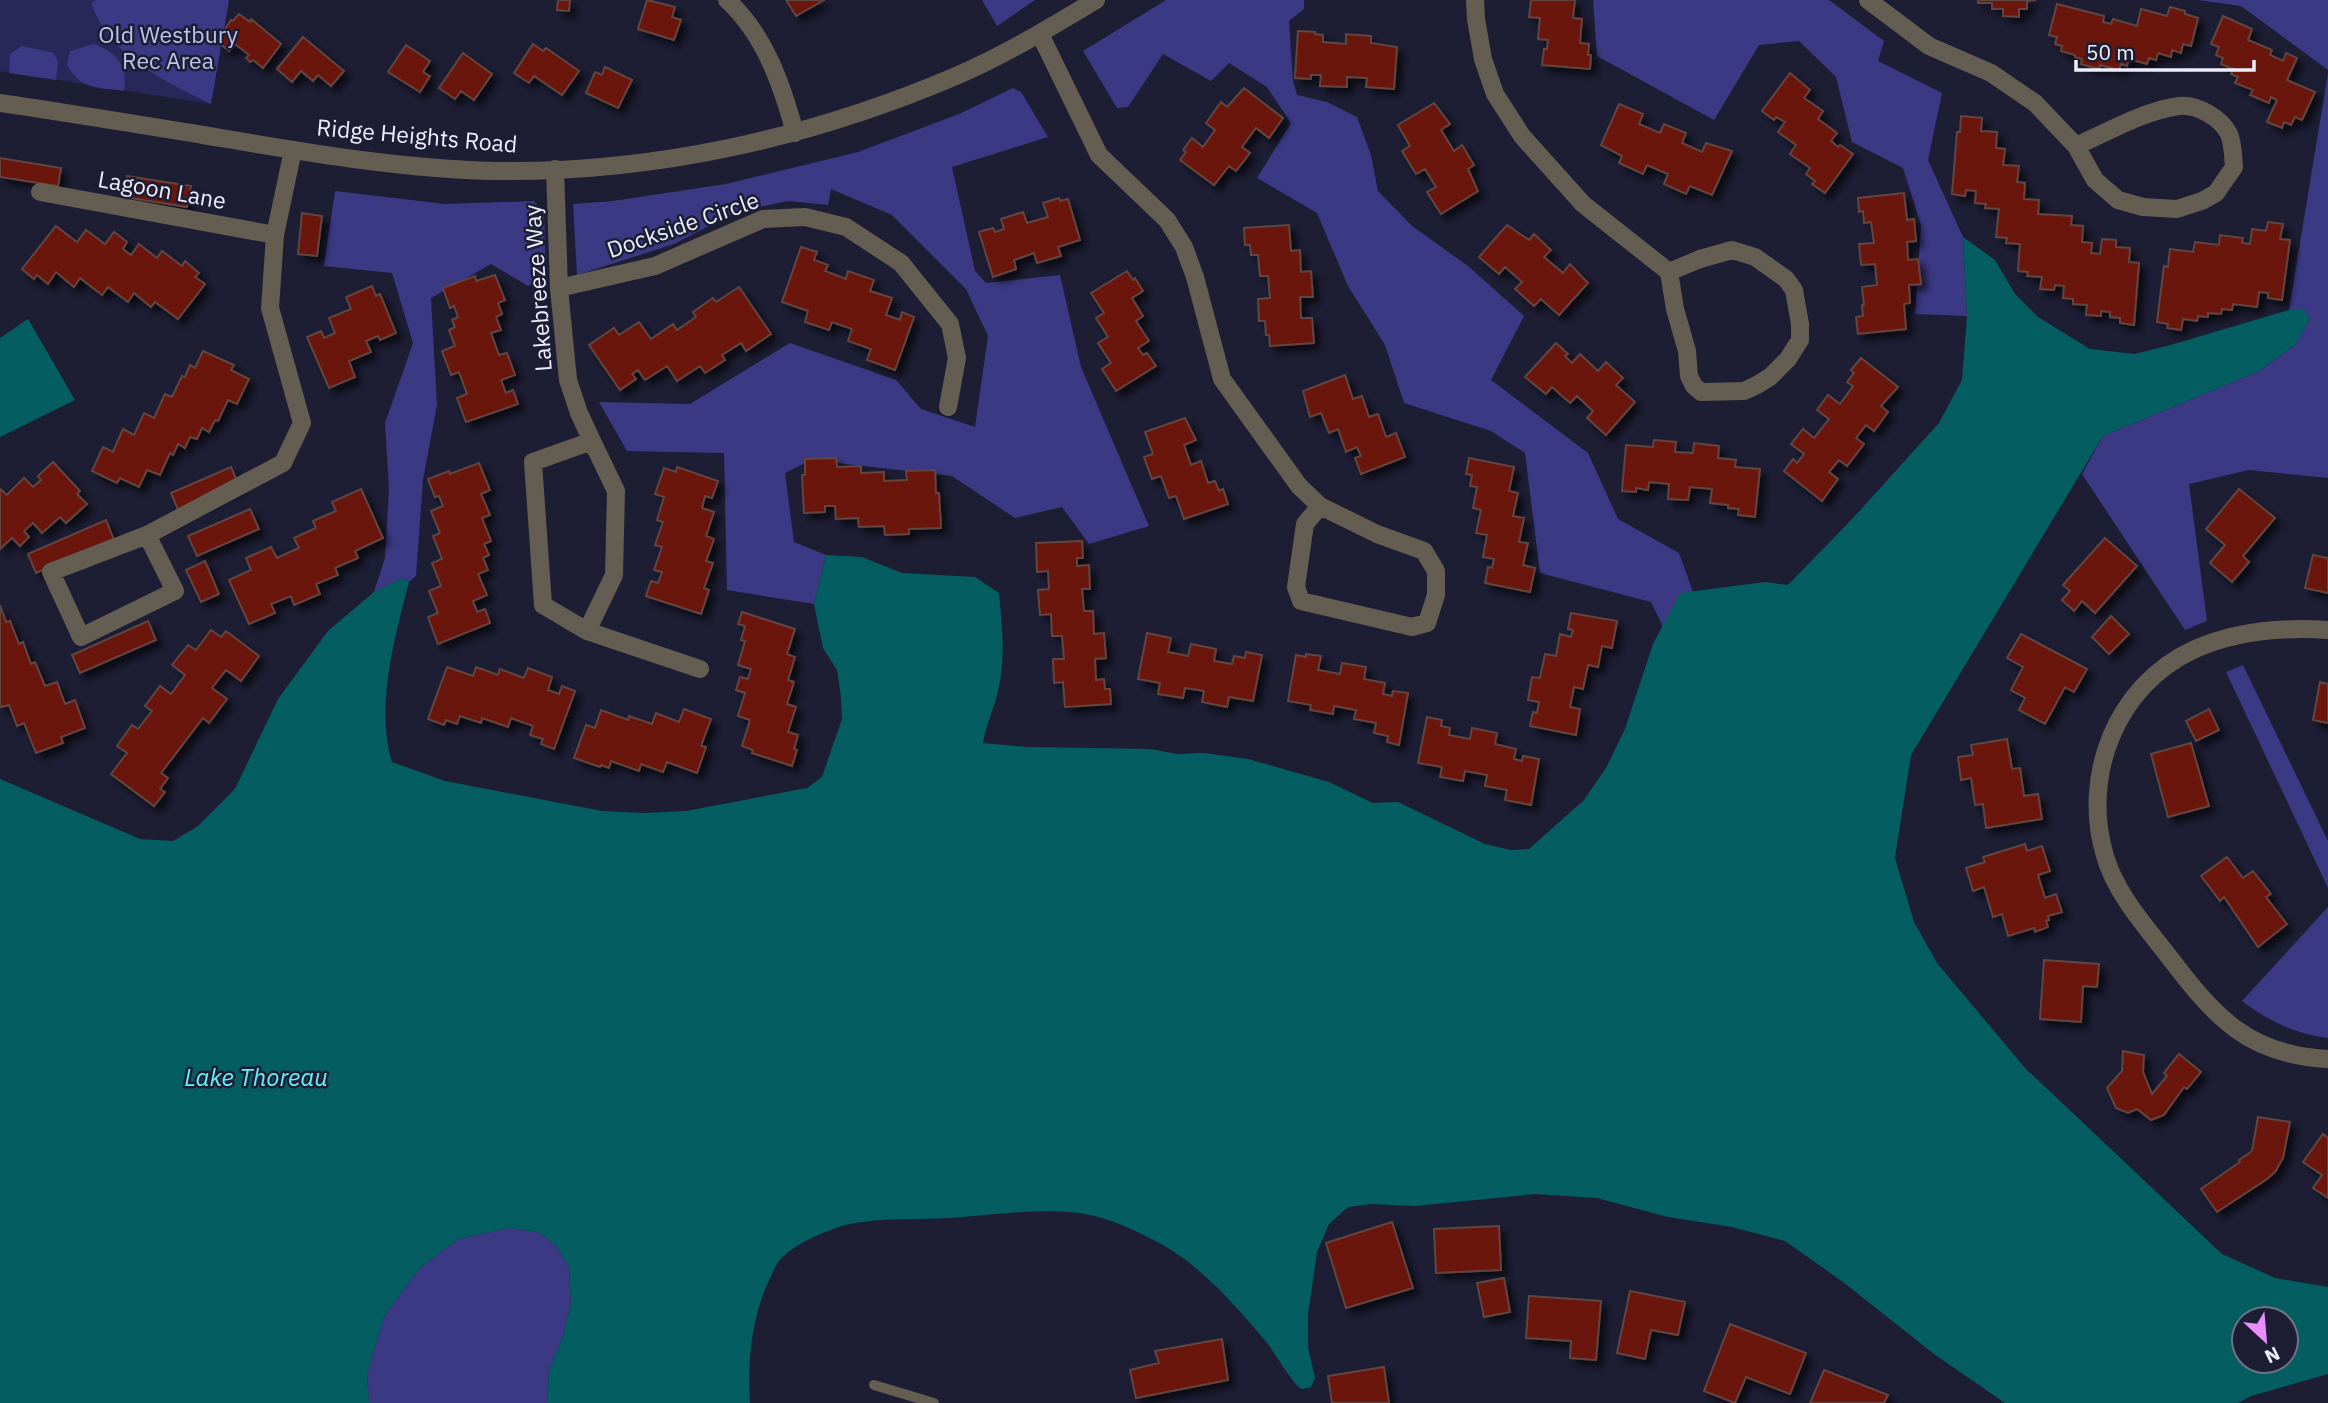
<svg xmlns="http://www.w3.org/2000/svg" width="2328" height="1403" viewBox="0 0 2328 1403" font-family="'IBM Plex Sans',sans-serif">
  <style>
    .green { fill: #27275a }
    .forest { fill: #3b3984 }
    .water { fill: #045e61; fill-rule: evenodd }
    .building { fill: #6b140d; stroke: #634540; stroke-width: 2; filter: url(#shadow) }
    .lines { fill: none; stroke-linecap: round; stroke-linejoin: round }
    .service { stroke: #645d52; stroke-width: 10 }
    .minor { stroke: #645d52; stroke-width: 18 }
    .tertiary { stroke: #645d52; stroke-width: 18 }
    .labels { text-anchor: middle; stroke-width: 5; stroke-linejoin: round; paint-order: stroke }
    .park-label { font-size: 23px; fill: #bec3ee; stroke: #1d1e34 }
    .street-label { font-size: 23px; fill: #edeffe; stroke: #1d1e34 }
    .water-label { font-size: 24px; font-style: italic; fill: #62f0f7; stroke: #1d1e34 }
  </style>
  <defs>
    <filter id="shadow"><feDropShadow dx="6" dy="6" stdDeviation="3.5" flood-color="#0009"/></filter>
  </defs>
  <rect width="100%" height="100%" fill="#1d1e34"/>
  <path class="green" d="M0,0h229l-18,104 -211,-33z"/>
  <path class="forest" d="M96,0h133l-18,104c-47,-23 -102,-48 -120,-101z
    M982,0h53l-38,26z
    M1166,0h138v9l-15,12 4,60 4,14 30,7 30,15 14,38 7,36 34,35 56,40 56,50 -33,64 97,73 30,66 61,34 14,39 -13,2 -17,33 -12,-25 -111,-29 -15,-120 -34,-22 -87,-28 -19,-58 -37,-59 -31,-73 -60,-35 34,-55 -24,-36 -38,-24 -18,18 -48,-27 -35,53 -11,1 -34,-57z
    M1593,0h236l55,41 -6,20 64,32 -14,67 35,77 4,79 -52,-2 6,-89 -18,-57 -51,-26 -16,-65 -37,-36 -40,4 -45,75 -117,-64z
    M2198,0h130v70l-87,-64z
    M94,44c23,9 34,22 30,47 -26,-4 -42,0 -57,-26l3,-14z
    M22,46l32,7 4,10 -2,17 -47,-7 1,-19z
    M2328,73v405l-79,-8 -60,14 18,137 -22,9 -103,-156 21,-38 156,-65 36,-26 15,-26 -6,-9h-15z
    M1013,88l8,4 27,45 -96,30 23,104 11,12 74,-8 21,92 68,159 -60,18 -27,-37 -47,11 -63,-42 -141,-16 -26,13 9,69 32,13 -12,49 -87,-14 -3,-137 -97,-2 -28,-49 91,2 100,-61 106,37 25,29 54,18 13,-91 -22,-47 -74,-74 -61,-26 -3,16 -40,-4 -52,11 -62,32 -97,31 -4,-71 40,-3 113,-17 132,-32 101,-38z
    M335,191l110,13 89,-3 10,14 2,61 -18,10 -37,-22 -60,34 6,107 -14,75 -7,96 -7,6 -7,-4 -28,14 11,-34 4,-68 -4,-67 28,-80 -21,-70 -68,-7z
    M2243,665l85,176v47l-102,-216z
    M2328,907v131c-32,-4 -60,-17 -86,-37z
    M509,1228l29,4 17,12 14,23 2,36 -8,33 -14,35 -2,32h-178l-2,-30 18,-58 34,-46 39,-30z"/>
  <path class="water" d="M1963,237l32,23 20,34 23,23 52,32 45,5 39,-10 115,-34h15l6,9 -15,26 -36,26 -156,65 -192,319 -16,103 19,64 23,41 88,105 197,186 53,24 53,9v87l-77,22 -13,7h-233l-71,-49 -91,-72 -58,-41 -53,-14 -64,-10 -71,-19 -62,-4 -120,12 -44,-2 -23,3 -19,17 -12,28 -9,63v32l7,31 -4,9 -9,2c-9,-4 -26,-35 -35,-46 -28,-34 -65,-76 -104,-98 -26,-14 -54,-28 -84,-32 -43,-5 -85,2 -128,5 -35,2 -71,-1 -106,7 -19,6 -52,19 -65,35 -3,3 -6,9 -8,14 -20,39 -25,85 -22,129h-203l2,-32 14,-35 8,-33 -2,-36 -14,-23 -17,-12 -29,-4 -51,11 -39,30 -34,46 -18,58 2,30h-369v-624l140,60 33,2 25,-15 37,-37 43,-90 50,-68 46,-39 28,-14 7,4c-14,54 -34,125 -17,180l53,19 157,30 41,2 43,-2 121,-23 15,-11 20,-58 -1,-22 -4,-27 -14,-22 -9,-44 12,-49 36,2 40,16 73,4 24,16c3,34 7,65 -1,98 -4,18 -12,34 -15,52l44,4 123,2 27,5 27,-1 44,6 81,23 44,21 25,-1 87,42 26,6 18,-1 55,-49 22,-32 19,-39 28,-85 27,-51 85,-11 23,3 66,-68 85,-94 23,-43 5,-64zM2286,1319v42h-42v-42z
    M28,319l47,81 -75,37v-99z"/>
  <path class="building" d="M558,0h12l-1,11 -12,-1z
    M647,0l28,7 -3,10 9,3 -7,20 -36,-11z
    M786,0h38l-28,16z
    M1531,0h44l-2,18 9,1 -2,24 9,1 -1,11h3l-1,14 -48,-4 2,-16h3l1,-9 -10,-1 2,-21 -11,-1z
    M1978,0h58l-9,1v8h-8v8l-16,-1v-7h-11v-6h-14z
    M2057,4l47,12 -1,6 8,2 2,-5 24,7 4,-17 26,7 3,-9 15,4v3l13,4 -7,28 -8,-2 -2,9 -9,-3 -1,7 -13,-4 -2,7 -7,-2 -2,6 -18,-5 -2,7 -6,-2 -2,6 -19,-5 -1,4 -18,-5 1,-5 -7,-2v-2l-14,-4 1,-5 -7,-2 2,-7 -8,-2z
    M239,14l11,8 1,-3 30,25 -18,24 -10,-8 -3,2 -4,-4 3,-3 -14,-11 -6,7 -12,-10 14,-21 2,1z
    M2223,16l29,13 -4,11 24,10 -2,5 13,6 3,-8 11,5 -10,22 28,12 -13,28 -7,-3 -4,8 -7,-3 -2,6 -15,-6 10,-22 -6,-3 -2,6 -19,-8 3,-5 -18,-7 3,-6 -7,-3 2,-5 -12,-5 2,-6 -7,-3 3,-8 -8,-3z
    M1298,31l17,1v2l8,1v7l23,2v-10l25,2v7l26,4 -3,42 -28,-2 1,-9 -20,-1v10l-27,-1 1,-11h-10v4l-16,-1z
    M303,37l41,34 -13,15 -13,-11 -5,6 -12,-10 -9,11 -15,-13z
    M533,44l10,7 3,-3 33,23 -17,24 -28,-19 -5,7 -15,-10z
    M406,45l24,16 -7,11 7,4 -10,16 -32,-20z
    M463,53l29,21 -18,26 -13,-9 -6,8 -16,-11z
    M605,67l27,13 -14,28 -32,-15 9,-21 7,3z
    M1790,73l20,17 -6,8 19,13 -5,8 19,14 -6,8 7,6 2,-2 13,9 -28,39 -13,-9 3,-3 -9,-7 4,-6 -20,-14 6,-9 -18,-13 7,-10 -9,-5 -2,3 -12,-9z
    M1244,88l39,30 -14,20 -13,-10 -14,19 8,6 -14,18 -7,-5 -15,19 -34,-25 6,-8 -3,-2 9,-12 11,9 12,-17 -9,-7 15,-21 6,5z
    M1434,103l16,21 -9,6 13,21 8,-6 12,20 -6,4 10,22 -37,23 -14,-22 9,-5 -11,-18 -9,5 -14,-23 8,-5 -12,-21z
    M1619,104l24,10 -4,10 21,9 4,-9 22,9 -4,10 20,9 4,-9 26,8 -20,44 -22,-9 -4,8 -22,-10 4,-10 -21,-9 -4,9 -24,-11 3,-7 -21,-11z
    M1961,116l21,2 -1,13 16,1 -1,16 9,1 -2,16 16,1 -2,16 8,1 -1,16 15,1 -1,14 34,2 -1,9 12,1 -1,16 10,1 -1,10 9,1 2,-15 14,1v7l14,1 -1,14 10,1 -5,62 -14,-2v-5l-10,-1v-5l-9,-1v5l-15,-1 1,-10 -14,-1v-5l-10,-1 1,-12 -9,-1 -1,5 -14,-1 2,-12 -15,-1 1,-4 -10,-1 2,-27 -14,-1 1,-5 -11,-1 3,-28 -14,-1 1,-4 -11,-1 1,-12 -10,-1 -1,6 -13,-2 5,-62h3z
    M0,158l61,10 -3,18 -58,-9z
    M127,176l64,10 -4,21 -63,-10z
    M1904,193l3,27 7,-1 2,22 -9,1 1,18 10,-1 3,25 -12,1 1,18 -6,1 2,25 -48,5 -2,-17 7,-1 -1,-11h2l-2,-18 15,-2 -2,-21 -14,1 -2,-21 15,-1 -3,-21 -7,1 -1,-12 -4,1 -1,-14z
    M1059,198l1,3 8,-2 12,41 -22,7 3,9 -24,7 -3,-10 -20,7 2,9 -23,8 -14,-45 14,-4 2,4 9,-3 -3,-10 22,-7 4,11 21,-6 -5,-14z
    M302,213l20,3 -5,40 -19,-2z
    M2268,222l15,2 -3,15 10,1 -8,60 -14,-2v-5l-9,-1 -2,15 -24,-3 -1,6 -10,-1 -1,5 -13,-1v4l-10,-1 -1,5 -14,-2 -2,11 -14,-2 1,-4 -11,-2 7,-56 4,1 2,-18 23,3 2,-10 24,3 1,-10 23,3 -1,5 8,1 2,-15 14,2z
    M1289,225l2,26 9,-1 1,22 10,-1 2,26h-13l1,21h11l2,25 -44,3 -1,-11h-3l-1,-14h-6l-1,-22 12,-1 -2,-22h-8l-2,-21h-7l-1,-10h-5l-1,-17z
    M1507,225l22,15 5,-6 17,16 -7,7 19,16 7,-9 18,19 -29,32 -18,-16 -7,7 -19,-17 7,-7 -17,-15 -6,7 -20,-17z
    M56,226l21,16 9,-12 19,14 9,-12 13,10 -4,7 8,6 8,-11 18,14 5,-7 20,15 3,-5 14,12 -4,4 10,7 -27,35 -23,-17 -4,5 -17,-14 -6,9 -20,-15 -6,8 -22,-17 -6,9 -18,-15 -8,12 -11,-9 -3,4 -12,-10z
    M801,247l16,5 -3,8 14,5 -3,6 21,8 2,-8 26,9 -4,11 22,7 -6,17 14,5 2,-8 12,5 -19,53 -28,-10 4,-11 -23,-8 4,-12 -20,-7 -3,8 -24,-8 3,-11 -26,-9z
    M1127,271l6,9 2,-2 8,13 -11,7 11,18 -7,5 13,20 -11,7 5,7 4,-2 9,13 -40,25 -14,-22 9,-6 -13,-20 10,-6 -12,-19 8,-5 -13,-20z
    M495,275l10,25 -7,3 4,11 -6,3 5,13 -10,3 8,22 8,-2 8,22 -14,5 5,13 7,-3 5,14 -52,18 -9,-24 10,-4 -8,-22 -8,3 -9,-24 13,-5 -6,-16 6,-3 -3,-7 6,-3 -4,-11 -4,2 -7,-20 32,-12 1,5z
    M372,286l4,10 4,-2 16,39 -16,7 -2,-4 -12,5 5,11 -22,9 6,16 -26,11 -22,-51 14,-6 3,7 11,-5 -6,-15 22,-9 -5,-12z
    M739,287l32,47 -25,17 -5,-8 -19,12 3,5 -20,13 -5,-7 -23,15 -10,-15 -22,14 -7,-10 -6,4 4,5 -16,11 -31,-45 25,-17 5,7 20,-13 12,17 22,-15 4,6 19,-13 -3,-5 20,-14 3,4z
    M1556,343l12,11 -3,2 7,7 8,-9 18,17 8,-9 17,16 -7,7 19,17 -29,33 -19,-17 6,-7 -16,-15 -7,7 -18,-16 -6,7 -21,-17z
    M203,351l31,14 -3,5 18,9 -12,25 -9,-4 -10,21 -3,-1 -6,12 -7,-4 -5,11 -7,-2 -5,11 -7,-4 -5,11 -3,-2 -10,22 -13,-5 -8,17 -19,-9 -3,5 -25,-12 11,-24 10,5 10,-23 11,6 10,-22 10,5 11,-24 7,3 10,-21 3,1 5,-12 5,3z
    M1861,358l37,29 -17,19 7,6 -14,19 -8,-6 -10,13 8,6 -17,22 -8,-6 -10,12 9,7 -16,22 -38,-30 9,-12 4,4 7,-9 -13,-10 12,-15 11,9 15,-19 -12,-9 11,-15 12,9 13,-18 -6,-4 7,-9 -3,-3z
    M1345,375l8,24 9,-3 7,21 9,-3 8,23 10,-4 9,24 -44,17 -6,-16 6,-2 -4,-9 -11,5 -8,-23 -9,4 -8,-20 -11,4 -7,-26z
    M1185,418l11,22 -12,5 7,20 10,-4 7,22 7,-2 4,10 4,-2 5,15 -44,15 -8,-23 -7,2 -8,-22 -9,3 -8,-22 9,-3 -8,-22z
    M1654,440l22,2 -1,10 18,1 1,-10 25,3 -1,12 18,2 -1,7 25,2 -5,48 -17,-2 1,-6 -11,-1v-3l-18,-2 2,-14 -22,-2 -2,13 -20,-1 1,-15 -20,-2 -1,8 -12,-2v4l-14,-1 4,-46 27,2z
    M836,458l1,9 24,-1v7l23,-1v9l23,-1 -1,-9 29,-1 1,23h3l2,35 -32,1v5l-24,1 -1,-9 -25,1 -1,-9 -22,1 -1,-13h-10v6l-21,1 -2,-38h3v-16z
    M1469,458l45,9 -5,24 9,2 -5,23 11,2 -5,24 9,1 -5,22 12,3 -5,24 -45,-9 3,-16 4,1 2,-9 -11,-2 4,-22 -11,-2 5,-23 -8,-2 4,-21 -7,-1 2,-11 -6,-1z
    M53,462l27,29 -3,3 10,10 -21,19 -6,-6 -18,16 -9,-10 -9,8 5,6 -9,9 -8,-8 -12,11v-60l7,6 17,-17 9,9 8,-7 -3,-4z
    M479,463l11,27 -9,4 9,21 -8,3 9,23 -7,3 5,11 -6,3 5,12 -10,4 9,21 -14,6 4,11 8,-3 5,14 -52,21 -10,-27 10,-4 -9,-22 12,-5 -9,-23 10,-4 -9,-23 7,-3 -9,-22 12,-5 -4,-10 -4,1 -7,-18 21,-8 1,3z
    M231,467l8,19 -60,26 -8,-19z
    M677,467l41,14 -6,17 -7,-2 -3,12 12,4 -8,24 8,3 -8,22 7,2 -9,25 5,2 -8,24 -55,-18 5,-15 7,2 4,-11 -8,-2 8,-23 -7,-2 8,-23 -6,-2 7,-23 -9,-3 9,-26 12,4z
    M361,489l22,49 -28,13 3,7 -23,10 3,7 -22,9 4,10 -26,11 -3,-9 -20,8 4,9 -26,11 -20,-44 22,-10 -5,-12 25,-11 6,11 22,-10 -5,-10 22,-10 -3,-7 23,-10 -4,-9z
    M2239,489l36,29 -32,38 6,6 -17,20 -22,-19 15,-18 -19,-16z
    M250,509l9,20 -62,27 -9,-20z
    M106,520l8,20 -78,33 -8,-19z
    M2105,538l32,28 -42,47 -13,-12 -8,10 -12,-11 8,-9 -7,-6z
    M1082,541l1,17h-6v8l12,-1 1,24h-8l2,22h9l1,23 10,-1 2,25 -11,1 1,21 8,-1 1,10h5l1,15 -46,3 -2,-25 -9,1 -1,-24h11l-2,-23h-10l-1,-22 -11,1 -2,-25 11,-1 -1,-18 -11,1 -1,-29z
    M2313,555l15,3v35l-23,-5z
    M205,561l14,33 -18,8 -15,-32z
    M0,605l6,17 4,-1 9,23 4,-2 8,22 4,-2 10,24 12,-4 8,22 10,-4 10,28 -24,9 2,6 -27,10 -12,-30 -7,3 -8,-21 -8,2 -1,-2z
    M742,612l53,17 -8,25 8,3 -7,23 6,2 -7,22 9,3 -8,25 10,3 -4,14 3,1 -5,16 -40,-13 1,-3 -11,-4 8,-26 -12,-4 7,-23 -9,-3 4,-13 8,2 3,-10 -13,-4 7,-24 -4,-1 4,-14 -7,-2z
    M1571,613l46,8 -5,27 -10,-2 -4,21 -10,-2 -5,24 -9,-2 -4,20 10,2 -4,26 -46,-9 3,-14 4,1 2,-11 -11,-2 4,-23 8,1 5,-24 11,2 4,-22 11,3 2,-7 -5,-1z
    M2111,616l18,18 -20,20 -17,-17z
    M148,621l8,19 -76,33 -8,-18z
    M211,630l10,7 5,-6 33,25 -18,25 -15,-11 -14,18 15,11 -18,24 -6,-5 -42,55 7,5 -8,11 5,3 -11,14 -43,-32 16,-21 -10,-7 15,-21 6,4 14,-18 -7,-5 15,-20 11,8 14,-19 -13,-10 16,-20 8,5z
    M1147,633l24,5 -3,14 20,4 3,-12 25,5 -2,12 18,3 2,-8 11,2 1,-6 16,3 -9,46 -24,-4 -2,10 -25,-5 2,-11 -19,-3 -2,10 -25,-4 2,-11 -22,-4z
    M2021,634l66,35 -13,23 -9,-5 -20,37 -26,-14 6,-12 -14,-8 12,-23 -16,-9z
    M1306,654l15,2 -3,14 22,4 2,-11 24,4 -2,12 21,4 -2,11 9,2 1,-5 15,2 -9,52 -12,-3 1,-6 -14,-3 2,-10 -22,-4 2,-9 -22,-4 -1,8 -23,-4 1,-5 -23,-4 8,-46 10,2z
    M447,667l26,9 3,-9 22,8 2,-6 24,9 4,-10 24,9 -4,13 11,4 3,-8 13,5 -21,58 -13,-5 2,-5 -13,-4 3,-9 -22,-8 -3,9 -26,-9 -1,5 -21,-7 -3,8 -11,-4 -2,5 -16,-6z
    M2320,682l8,2v39l-15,-3z
    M684,709l27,10 -10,27 5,1 -9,26 -30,-11 -4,10 -22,-8 -2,7 -28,-10 -2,7 -8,-3 -1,2 -26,-9 12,-33 9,3 6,-18 27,10 1,-4 23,8 4,-11 23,9z
    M2209,709l10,21 -23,11 -10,-20z
    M1427,717l15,3 -1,6 9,2 -1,7 21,4 2,-11 25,5 -2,11 21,5 -2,10 8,2 1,-5 16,3 -8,46 -26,-5 2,-10 -22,-4 2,-11 -22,-4 -2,10 -23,-4 2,-10 -24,-4z
    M2007,739l5,30 8,-1 4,28 14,-2 4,25 -56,9 -3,-24 -8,1 -4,-27 -10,2 -3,-23 15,-2 -2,-10z
    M2191,743l18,63 -41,11 -17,-63z
    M2025,844l2,7 15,-5 8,25 -12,4 7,23 11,-4 6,18 -14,4 1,4 -3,1 2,6 -13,5 -1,-4 -26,8 -6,-22 -9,3 -9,-30 -11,4 -7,-23 19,-6 -2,-5z
    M2227,857l16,21 10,-7 18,23 -5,3 21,27 -29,23 -34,-50 -4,4 -19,-25z
    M2044,960l55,4 -2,23 -14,-1 -2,36 -41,-3z
    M2123,1051l21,4 -1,17 9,22 15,-18 -3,-3 15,-19 22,18 -14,17 -3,-2 -20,28 -13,5 -14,-11 -9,4 -12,-5 -9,-20 15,-17z
    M2258,1117l32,5 -7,36 -8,14 -8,7 -50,33 -16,-23 39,-27 -1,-2 13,-9z
    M2323,1134l5,4v60l-15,-10 9,-13 -19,-13z
    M1392,1222l21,66 -67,20 -20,-65z
    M1499,1226l2,44 -65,3 -2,-44z
    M1504,1278l6,34 -26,5 -7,-34z
    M1630,1291l55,11 -7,33 -27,-5 -6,29 -28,-6z
    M1529,1296l72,5 -5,59 -26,-2 1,-17 -45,-3z
    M1730,1324l76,29 -16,41 -44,-17 -11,26 -31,-12z
    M1222,1339l6,41 -92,18 -6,-28 29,-7 -4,-12z
    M1384,1367l5,36h-57l-4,-27z
    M1824,1370l64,25 -4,8h-74z"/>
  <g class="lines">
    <path class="service" d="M874,1385l60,18"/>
    <path class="minor" d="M727,0c38,35 55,85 68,133
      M1475,0l1,19 7,40 12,35 27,42 61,68 86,68
      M1868,0l61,46 62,27 44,30 41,43 19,34 23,20 25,7 34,2 25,-8 14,-8 18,-26c-1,-10 -1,-24 -5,-33 -8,-16 -32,-30 -50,-28 -36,5 -71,26 -103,40
      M1040,34l59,121 68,65 17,27 11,30 27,102 77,107 21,20 57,28 47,17 12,20v24l-9,28 -15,4 -111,-26 -5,-14 9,-63 15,-18
      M555,169l4,119 9,92 11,33 13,28
      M40,192l235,43
      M1732,250l23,7 31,22 8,11 6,34v16l-12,19 -18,18 -13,8 -13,6 -43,1 -7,-6 -5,-10 -2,-25 -12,-42 -6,-37 31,-13z
      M559,288l96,-22 108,-47 42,-2 41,10 55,36 49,61 7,34 -9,49
      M592,441l24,50 -2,84 -27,56 -44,-26 -10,-143z
      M147,535l28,56 -94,46 -30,-65 96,-37 136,-72 19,-40 -32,-115 5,-73 18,-85
      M2328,630c-45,-3 -93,1 -135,20 -77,36 -112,126 -88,206 11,38 41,71 65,102 45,59 78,97 158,101
      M587,631l113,38"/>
    <path class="tertiary" d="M0,103c68,10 135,21 203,32 96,16 195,34 293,36 158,2 315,-33 460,-95 49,-21 95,-49 140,-76"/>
  </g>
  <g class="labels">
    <g class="park-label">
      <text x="168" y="43">Old Westbury<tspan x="168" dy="26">Rec Area</tspan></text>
    </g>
    <g class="street-label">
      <text transform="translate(417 136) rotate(5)" y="8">Ridge Heights Road</text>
      <text transform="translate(162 190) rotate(10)" y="8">Lagoon Lane</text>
      <text transform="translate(683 225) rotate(-19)" y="8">Dockside Circle</text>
      <text transform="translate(538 288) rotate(-94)" y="8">Lakebreeze Way</text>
    </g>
    <g class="water-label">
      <text x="256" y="1086">Lake Thoreau</text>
    </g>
  </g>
  <g transform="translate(2265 1340) rotate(154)"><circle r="33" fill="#1d1e34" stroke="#707285" stroke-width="2"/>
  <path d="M0-5L12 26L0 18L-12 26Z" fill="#e98dfd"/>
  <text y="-10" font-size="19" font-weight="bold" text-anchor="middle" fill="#edeffe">N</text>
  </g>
  <path d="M2076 60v10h178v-10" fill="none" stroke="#edeffe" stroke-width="3.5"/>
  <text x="2086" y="60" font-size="21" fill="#edeffe" stroke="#1d1e34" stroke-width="5" paint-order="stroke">50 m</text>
</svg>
